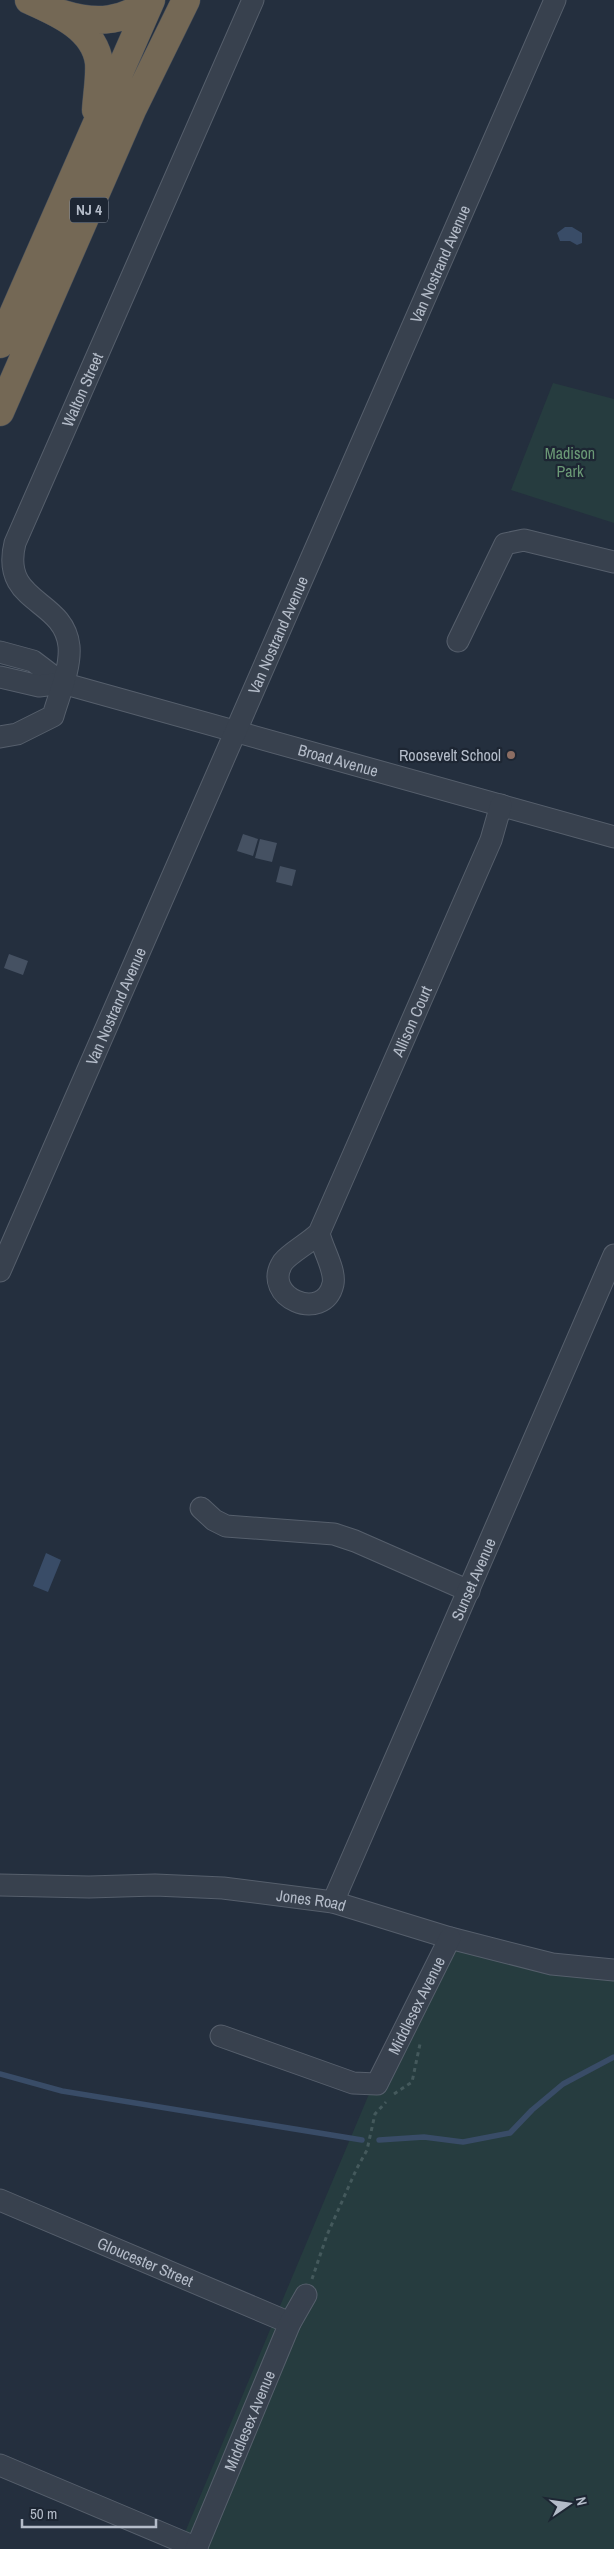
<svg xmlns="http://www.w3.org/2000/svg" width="614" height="2549" viewBox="0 0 614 2549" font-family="'Archivo Narrow',sans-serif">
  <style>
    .green { fill: #263c3f }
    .water { fill: #394c67 }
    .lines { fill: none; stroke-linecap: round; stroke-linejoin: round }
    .stream { stroke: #394c67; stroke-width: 5.5 }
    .building { fill: #455162 }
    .minor-casing { stroke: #565f6c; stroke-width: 23 }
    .highway-casing { stroke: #434c59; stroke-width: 29 }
    .path { stroke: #44595c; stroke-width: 3; stroke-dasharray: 4 4; stroke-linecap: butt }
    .minor { stroke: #38414e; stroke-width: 21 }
    .highway { stroke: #746855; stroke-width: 28 }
    .education-dot { fill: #8d6e63; stroke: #1d2633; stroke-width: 2 }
    .labels { text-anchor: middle; stroke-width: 4.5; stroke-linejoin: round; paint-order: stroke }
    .shield { fill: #1d2633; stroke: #878f9c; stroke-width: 1 }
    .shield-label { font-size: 15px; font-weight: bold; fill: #b4bcc9 }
    .street-label { font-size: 16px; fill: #b4bcc9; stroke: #1d2633 }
    .park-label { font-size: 16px; fill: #6b9a76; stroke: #1d2633 }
    .poi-label { font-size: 16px; fill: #b4bcc9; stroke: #1d2633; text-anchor: end }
  </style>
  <rect width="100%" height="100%" fill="#242f3e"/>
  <path class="green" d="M553,383l61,16v124l-103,-33z
    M445,1939l169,28v582h-436l233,-555z"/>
  <path class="water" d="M565,227h7l10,6v10l-5,2 -7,-4h-10l-3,-8z
    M46,1553l15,7 -13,32 -15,-6z"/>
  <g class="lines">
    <path class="stream" d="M0,2074l62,17 300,49
      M379,2140l45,-3 39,5 47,-9 22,-23 31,-26 51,-27"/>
  </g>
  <path class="building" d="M243,834l15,5 -5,17 -16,-5z
    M260,839l17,4 -5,19 -17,-4z
    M280,866l16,4 -4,16 -16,-4z
    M9,954l19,7 -5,14 -19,-7z"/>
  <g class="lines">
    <g class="minor-casing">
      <g id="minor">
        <path d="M458,641l47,-97 19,-4 90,22"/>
        <path d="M0,652l33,9 29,22"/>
        <path id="s1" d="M0,677l39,9 23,-3 552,154"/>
        <path id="s2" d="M0,737l17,-3 36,-18c6,-21 18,-48 16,-70 -5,-48 -69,-42 -54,-103l238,-543"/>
        <path id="s3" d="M319,1233c3,15 17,37 14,51 -9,40 -73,13 -50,-22 7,-9 26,-19 36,-29l172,-393 10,-35"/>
        <path id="s4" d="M0,1271l555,-1271"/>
        <path d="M201,1508l13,12 12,6 108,8 21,7 114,50"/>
        <path id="s5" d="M0,1885l89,2 66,-2 68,3 110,14 117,36 102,26 62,6"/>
        <path id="s6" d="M333,1902l281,-647"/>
        <path id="s7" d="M221,2036l132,47 24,1 73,-146"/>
        <path id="s8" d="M0,2200l290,123"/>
        <path d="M0,2465l197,83"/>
        <path id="s9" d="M196,2549l94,-226 16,-28"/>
      </g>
    </g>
    <g class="highway-casing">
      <path id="highway" d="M29,0c27,12 66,28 70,63 1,15 -2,31 -3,47
        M63,14c32,10 61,9 87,-14
        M0,344l151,-344
        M0,412l133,-304 53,-108"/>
    </g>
    <path class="path" d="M394,2094l18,-12 8,-38
      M312,2279l15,-44 30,-67 10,-18 8,-36 11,-12"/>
    <use href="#minor" class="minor"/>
    <use href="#highway" class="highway"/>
  </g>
  <circle class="education-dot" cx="511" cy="755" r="5"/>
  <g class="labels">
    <rect class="shield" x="70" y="197.5" width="38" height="25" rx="4"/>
    <g class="shield-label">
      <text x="89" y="215">NJ 4</text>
    </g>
    <g class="street-label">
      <text dy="6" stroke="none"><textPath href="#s4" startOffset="1099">Van Nostrand Avenue</textPath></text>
      <text dy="6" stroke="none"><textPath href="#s2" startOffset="421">Walton Street</textPath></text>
      <text dy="6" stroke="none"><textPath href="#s4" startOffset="694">Van Nostrand Avenue</textPath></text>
      <text dy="6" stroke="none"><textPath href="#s1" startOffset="350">Broad Avenue</textPath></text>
      <text dy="6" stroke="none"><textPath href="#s4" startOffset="289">Van Nostrand Avenue</textPath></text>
      <text dy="6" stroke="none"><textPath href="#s3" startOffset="426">Allison Court</textPath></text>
      <text dy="6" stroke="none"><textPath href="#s6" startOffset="352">Sunset Avenue</textPath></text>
      <text dy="6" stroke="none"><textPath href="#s5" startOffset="312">Jones Road</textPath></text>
      <text dy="6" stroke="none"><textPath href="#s7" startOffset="252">Middlesex Avenue</textPath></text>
      <text dy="6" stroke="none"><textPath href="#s8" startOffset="158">Gloucester Street</textPath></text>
      <text dy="6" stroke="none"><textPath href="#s9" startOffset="139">Middlesex Avenue</textPath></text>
    </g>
    <g class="park-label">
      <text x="570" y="459">Madison<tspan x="570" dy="18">Park</tspan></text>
    </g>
    <g class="poi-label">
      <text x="501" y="761">Roosevelt School</text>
    </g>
  </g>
  <g transform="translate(569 2504) rotate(77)" stroke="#1d2633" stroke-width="4" paint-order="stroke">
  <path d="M0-4L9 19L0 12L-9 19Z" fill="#b4bcc9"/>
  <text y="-8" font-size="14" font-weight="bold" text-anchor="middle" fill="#b4bcc9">N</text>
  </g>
  <path d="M22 2519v8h134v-8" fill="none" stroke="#b4bcc9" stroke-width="2.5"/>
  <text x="30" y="2519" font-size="15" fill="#b4bcc9" stroke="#1d2633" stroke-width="4" paint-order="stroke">50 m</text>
</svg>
